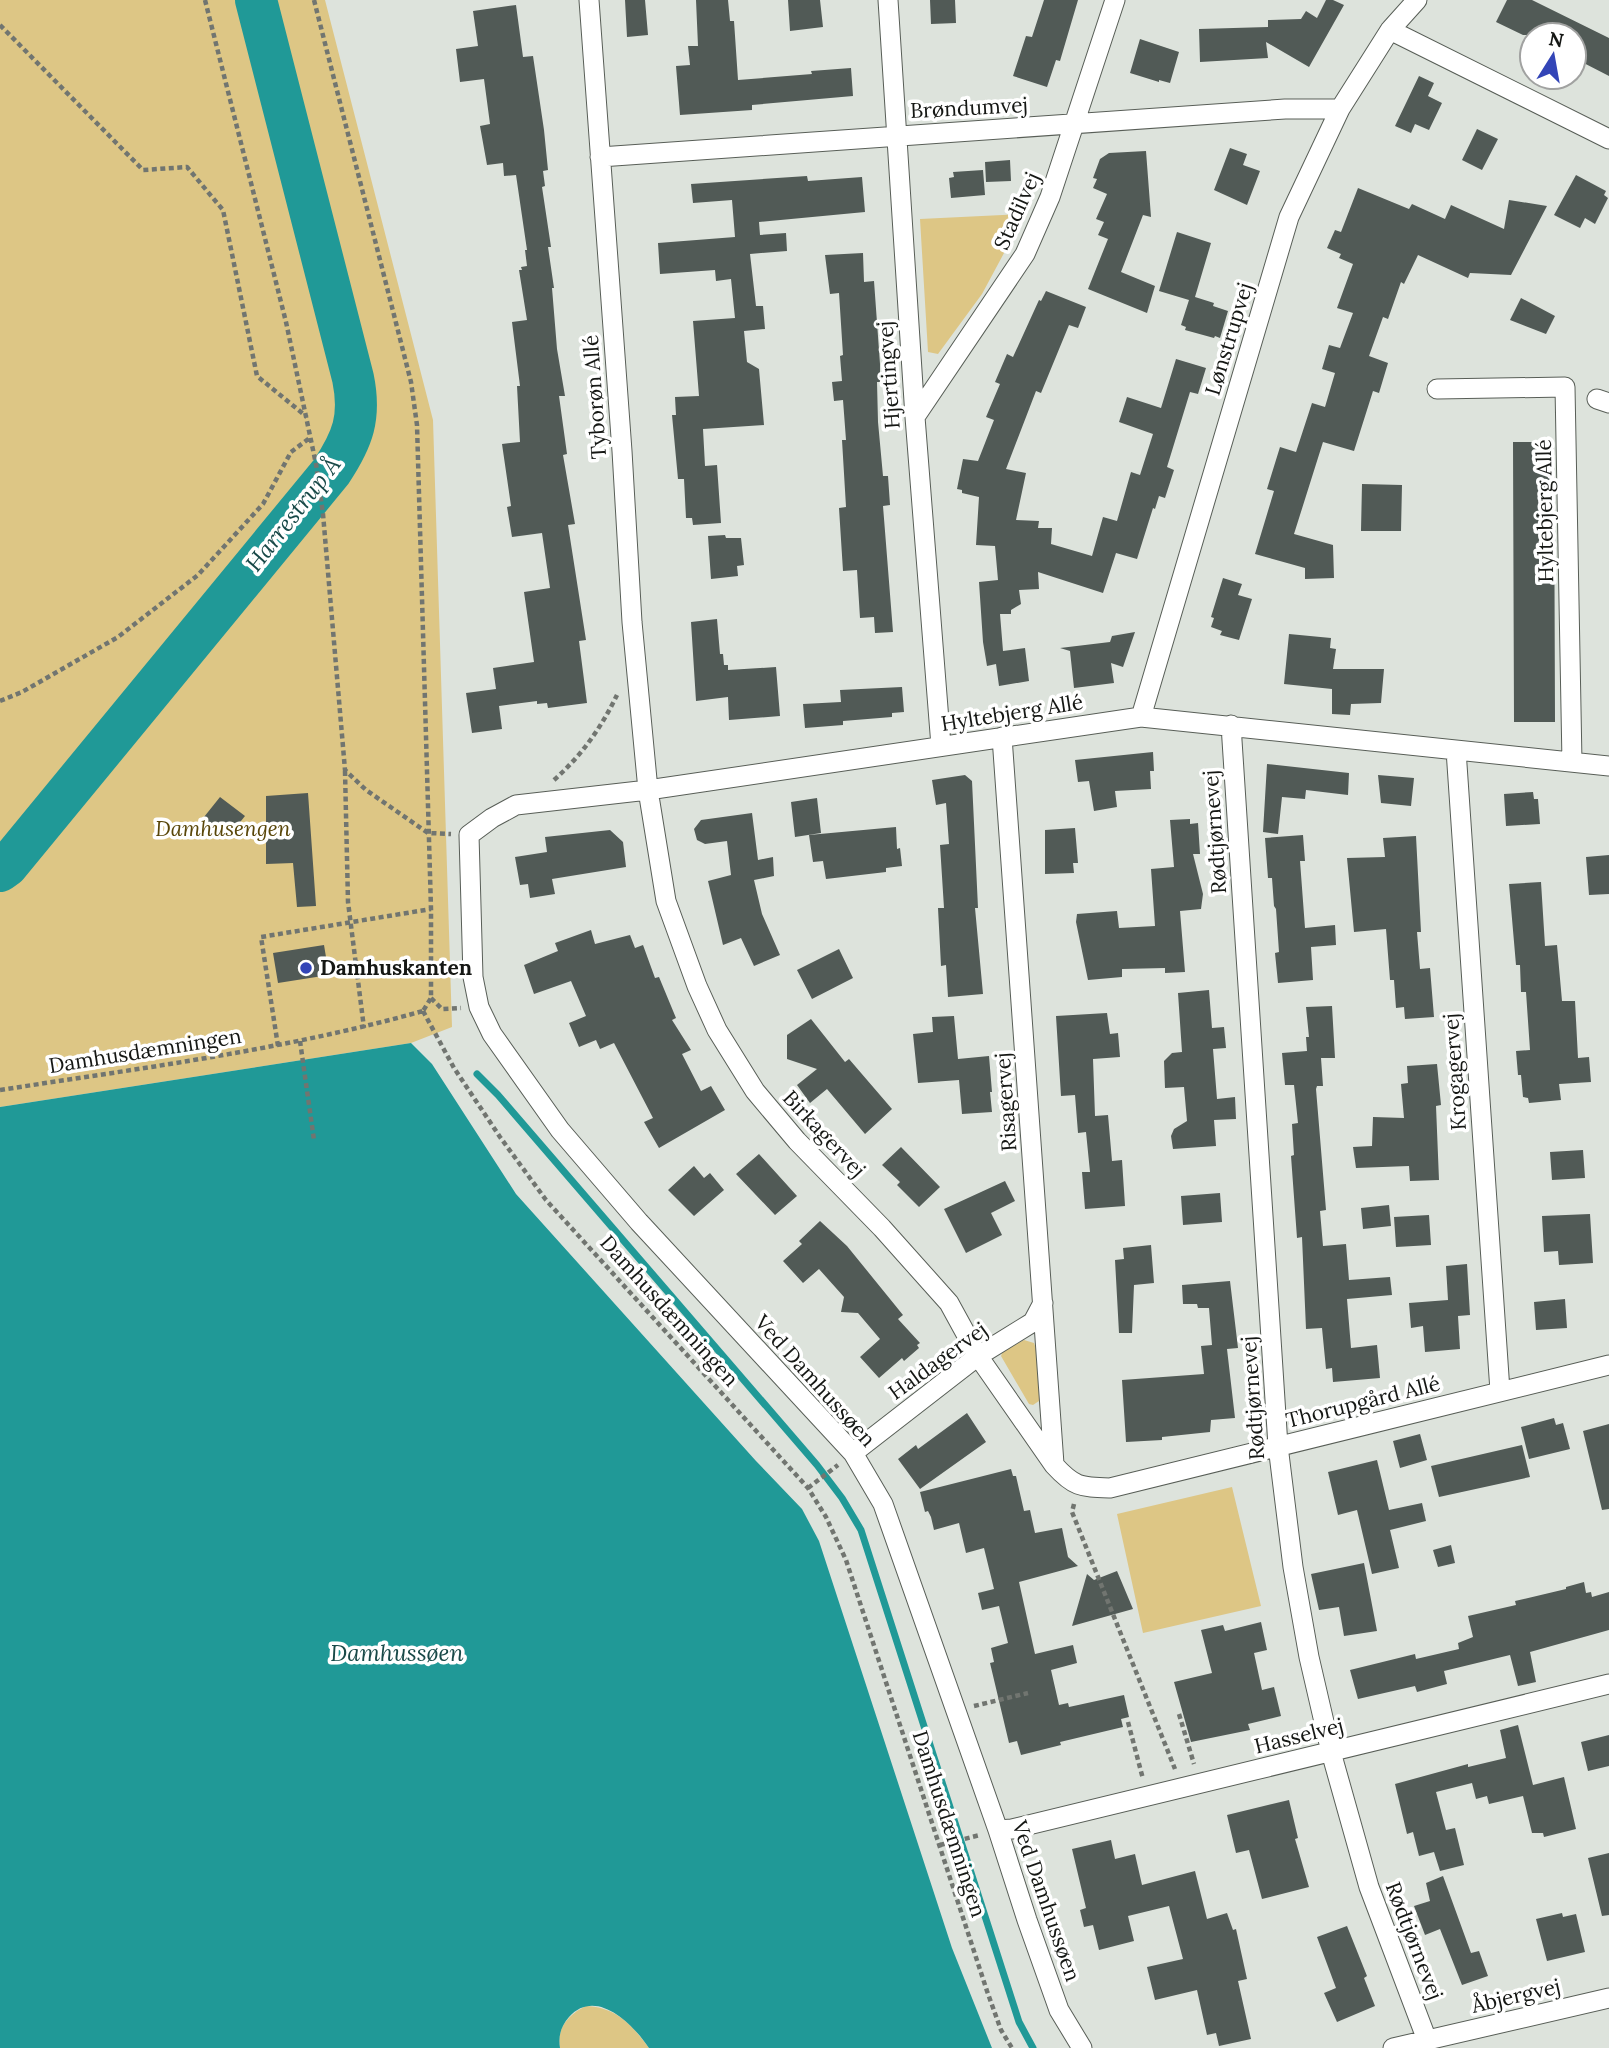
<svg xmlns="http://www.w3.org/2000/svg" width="1609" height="2048" viewBox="0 0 1609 2048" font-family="Lora,serif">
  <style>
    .green { fill: #ddc685 }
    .water { fill: #209997 }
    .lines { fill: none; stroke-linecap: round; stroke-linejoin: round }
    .stream { stroke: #209997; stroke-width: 7 }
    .river { stroke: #209997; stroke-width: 42 }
    .building { fill: #515a56 }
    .minor-casing { stroke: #585e57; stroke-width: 21 }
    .path { stroke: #717570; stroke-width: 4.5; stroke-dasharray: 5 3.5; stroke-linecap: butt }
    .minor { stroke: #fff; stroke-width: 19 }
    .poi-dot { fill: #3345b7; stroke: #fff; stroke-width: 2.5 }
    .labels { text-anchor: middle; stroke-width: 7; stroke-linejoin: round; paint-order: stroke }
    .street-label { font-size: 21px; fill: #151714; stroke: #fff }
    .park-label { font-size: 21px; font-style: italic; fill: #594609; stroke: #fff }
    .poi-label { font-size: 21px; font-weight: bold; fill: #151714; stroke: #fff; text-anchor: start }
    .water-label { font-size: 23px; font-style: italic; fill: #184948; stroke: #fff }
  </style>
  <rect width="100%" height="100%" fill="#dde3dc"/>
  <path class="green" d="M0,0h325l108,420 19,607 -41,16 -411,64z
    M1025,214l-43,80 -44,60 -10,-2 -8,-133z
    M1024,1340l10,3 3,9 3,45 -1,4 -6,4 -4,-1 -28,-48 2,-5z
    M1232,1487l29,119 -118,27 -26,-119z
    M586,2006c30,1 46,19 63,42h-89c-4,-20 9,-34 26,-42z"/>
  <path class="water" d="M411,1043l21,21 84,130 240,267 46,48 17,32 133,407 40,100h-343c-16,-24 -53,-61 -80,-31 -8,9 -11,19 -9,31h-560v-941z"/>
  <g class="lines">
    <path class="stream" d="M477,1074l21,21 319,370 25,33 19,32 158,492 14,26"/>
    <path class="river" d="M0,871l7,-5 324,-394c22,-33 30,-55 22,-94l-97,-378"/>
  </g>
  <path class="building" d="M625,0h20l3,35 -21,2z
    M696,0h32l2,21h4l4,59 74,-6 -1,-3 40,-3 2,28 -101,9v5l-72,5 -4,-49 14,-1 -2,-19h10z
    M788,0h32l3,27 -33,4z
    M930,0h25l1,23 -25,1z
    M1044,0h34l-18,61 -4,-1 -9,27 -34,-11 13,-40 6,1z
    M1326,0h7l11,5 -35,62 -43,-25 2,16 -68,4 -1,-33 69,-2v-7l33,-1 5,-8 11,7z
    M1507,0h25l77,38v38l-35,-18v-23h-51l-27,-13z
    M516,5l7,52 10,-1 11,74 4,40 -5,1 2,15 -3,1 9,60h-3l6,41h-2l5,61 8,47h-6l8,58 -4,1 12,69 -7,1 18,115 -7,1 8,62 -39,5 -1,-5 -10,1v-3l-38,5 3,23 -30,4 -6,-40 30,-4 -3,-21 41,-6 -10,-70 26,-4 -8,-55 -30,4 -5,-30 4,-1 -9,-62 18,-2 -3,-56h3l-8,-64 15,-2 -8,-50h3l-1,-3 6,-1 -2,-16h2l-11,-75 -12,1 -1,-13 -16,2 -7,-39 10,-2 -6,-45 -24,3 -4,-33 22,-3 -5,-35z
    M1140,39l39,13 -9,31 -11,-3v2l-29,-9z
    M1419,76l15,7 -6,13 14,7 -13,27 -14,-6 -4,9 -16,-7z
    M1477,129l21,10 -16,31 -20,-10z
    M1230,148l17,6 -4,11 17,6 -13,34 -33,-15z
    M1146,151l5,66 -8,-2 -22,57 34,14 -8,27 -59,-24 20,-50 -10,-4 6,-13 -8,-3 11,-25 -14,-6 4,-9 -4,-1 7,-19 9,-6z
    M1010,160l1,21 -25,1 -1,-20z
    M983,170l2,25 -34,3 -2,-20 5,-1 -1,-5z
    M1576,175l30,16 -2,4 4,3 -13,26 -10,-6 -5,10 -26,-13z
    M807,176l1,5 54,-4 3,35 -106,10 1,13 26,-2 1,18 -37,3 6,52h7l2,23 -21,2 3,31 12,7 5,56 -61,4 2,37 12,-1 4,58 -28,2 -1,-7h-6l-2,-39h-6l-6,-64h4l-1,-18 24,-1 -6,-75 42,-3 -4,-39 -15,2 -1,-11 -55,4 -2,-31 77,-6 -3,-37 -39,3 -2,-19z
    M1358,188l51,21 3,-5 33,15 6,-14 53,24 5,-29 38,6 -36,69 -41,-2 -2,5 -50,-23 -14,29 -3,-2 -13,37 -5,-2 -14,39 19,7 -9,30 -6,-2 -19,60 -31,-9 -29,92 39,11 1,33 -29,1v-11l-50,-14 19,-63 -7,-2 13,-42 16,5 16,-49 13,4 10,-34 -13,-4 7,-24 11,3 13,-35 -16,-5 16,-44 -14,-6 2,-4 -14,-6 8,-18 6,2z
    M1177,232l34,11 -16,54 19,6 -1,3 15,5 -8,27 -5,-2 -1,2 -29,-8 1,-3 -5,-2 8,-25 -30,-9z
    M863,253l1,29 10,-1 6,83v18h-3l1,40 5,54h5l2,29 -7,1 10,126 -18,1 -1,-16 -14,1 -3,-48 -14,1 -4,-63 7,-1 -4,-67h4l-3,-40 -9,1 -2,-19 10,-1 -2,-25 3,-1 -4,-62 -9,1 -5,-39z
    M1046,291l40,16 -8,21 -9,-3 -28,68 -5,-2 -30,78 20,4 -10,47 23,1 -1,7h14l-1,16 41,12 11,-39 14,4 14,-49 9,3 13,-41 -34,-12 8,-25 34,11 15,-49 30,9 -8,26 -8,-2 -23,75 7,3 -9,28 -6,-2 -4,13 -2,-1 -16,51 -21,-6 -13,40 -65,-21 1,17 -20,1 2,14 -10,6v4h-11l3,37 22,-3 4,33 -30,5 -3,-22 -9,2 -4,-24 -4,-60 19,-2 -3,-34 -19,-1 3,-48 -17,-4v-3l-5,-1 6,-30 15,2 16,-41 -8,-3 14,-33 -5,-2 12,-28 6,3 26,-57 2,1z
    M1521,298l34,18 -9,18 -36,-14z
    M1513,442h41l1,280h-41z
    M1362,484l40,1 -1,46h-40z
    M725,535l1,3h15l3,27 -7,1 1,10 -27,3 -3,-43z
    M1223,578l19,6 -4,11 14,4 -13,41 -19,-5 2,-4 -11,-4 3,-9 -3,-1z
    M717,619l3,35h3l1,11h4v5l48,-3 4,49 -51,4 -1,-23 -32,4 -5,-79z
    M1135,632l-12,35 -12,-4 3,20 -40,5 -4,-37 -10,-3 50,-6 2,-6z
    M1289,634l42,4 -1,10 6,1 -3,20h51l-3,34 -30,1 -1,11 -18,-1v-25l-48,-5z
    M902,687l2,25 -12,1v4l-49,4v4l-38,3 -2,-24 38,-2 -1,-12z
    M1153,752l1,19h-4l1,18 -36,2 2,16 -23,4 -5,-30 -11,1 -3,-22z
    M1267,764l82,9 -1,22 -42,-5 -1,9 -23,-2 -4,37 -15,-2z
    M965,775l7,6 6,127h-3l8,86 -35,3 -2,-32 -5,1 -3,-58h6l-4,-63 9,-1 -3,-41 -10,2 -4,-25z
    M1378,775l36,3 -3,28 -30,-3z
    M1533,792l1,7h4l2,25 -34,2 -2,-32z
    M308,793l8,113 -19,1 -4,-44 -27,1v-68z
    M220,797l25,19 -16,20 -11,-8 -4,5 -14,-11z
    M817,798l4,35 -26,4 -4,-35z
    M752,813l6,47 15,-3 1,19 -20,4 8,34 18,41 -26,11 -13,-28 -18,7 -15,-64 23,-6 -4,-34 -22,3 -8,-4 -3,-11 7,-9z
    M1190,819v5l8,-1 2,31h-7l10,40 -2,15 -21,2 5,61 -20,1v-5l-43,1v8l-34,3 -12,-58 1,-8 40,-3 2,17 36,-2 -4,-57 23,-2 -4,-47z
    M896,827l1,22 3,-1 2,18 -16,2v4l-60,7 -3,-18 -10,1 -4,-27z
    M1075,828l3,35h-5l1,10 -29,1v-44z
    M610,830l13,12 3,25 -74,12 3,15 -25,4 -2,-14 -8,1 -5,-28 32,-5 -2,-15z
    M1303,835l2,26h-5l5,67 30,-3 1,20 -25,2 2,33 -35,3 -3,-30 4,-1 -3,-43 -2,-3 -2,-28h-4l-3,-40z
    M1416,836l5,96h-4l3,37 10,-1 4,49 -29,2 -1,-12 -8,1 -2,-28h-4l-4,-51 -32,3 -7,-74 38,-1 -2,-19z
    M1609,855v39l-20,1 -3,-38z
    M1541,882l4,64 12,-1 5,56h13l3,57 11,-1 2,25 -32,2 2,16 -32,3 -1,-5 -5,-1 -2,-22h-3l-2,-24 14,-1 -4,-58h-5l-1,-27h-4l-7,-81z
    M591,930l4,14 35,-9 5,13 8,-3 12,33 4,-1 17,41 -4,2 19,30 -9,4 19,37 10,-5 14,24 -66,38 -15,-26 9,-4 -39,-75 -14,6 -4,-9 -17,7 -10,-24 17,-7 -15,-35 -37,13 -10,-29 34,-14 -3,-8z
    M324,945l5,30 -51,8 -5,-30z
    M839,949l14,29 -41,21 -15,-29z
    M1209,990l3,38 12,-1 2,21 -13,1 4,50 18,-2 1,22 -22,1 2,26 -43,3 -2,-13 3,-7 13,-8 -3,-34 -19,1 -1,-27 8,-8 10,-1 -4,-59z
    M1332,1006l3,52h-14l2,28h-6l-1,3 10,121 -6,1 3,35 23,-2 3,36 41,-3 2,18 -45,4 4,49 26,-3 3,33 -47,4 -1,-14 -6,1 -4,-41 -16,1 -4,-92 -5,1 -6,-82 3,-1 -2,-31 6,-1 -4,-38h-9l-3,-32 25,-2 -1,-14h3l-3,-30z
    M1107,1013l3,21 8,-1 2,24 -27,2 2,57 13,-1 4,46 10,-1 3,46 -40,3 -3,-37h8l-4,-40 -8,1 -3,-38 -14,1 -5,-80z
    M954,1016l4,43 31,-3 3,36h-2l2,20 -30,2 -3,-34 -41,3 -5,-49 20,-2 -1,-15z
    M811,1019l34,43 4,-3 43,50 -27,25 -38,-45 -17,14 -13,-18 20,-16 -30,-10v-24z
    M1437,1064l4,41 -5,1 3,74 -29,1 -1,-15 -53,2 -3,-21 19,-1 1,-29 31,1 -3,-34 7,-1 -1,-17z
    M901,1147l39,40 -21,20 -22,-22 3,-3 -18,-17z
    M1583,1150l2,28 -33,2 -2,-28z
    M759,1154l38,42 -22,19 -39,-41z
    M694,1166l10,12 6,-5 14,17 -30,26 -26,-26z
    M1005,1181l10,20 -24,12 11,22 -36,18 -22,-44z
    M1220,1193l2,29 -39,3 -2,-29z
    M1389,1205l2,21 -28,3 -2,-21z
    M1590,1214l3,49 -34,2 -1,-14 -14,1 -2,-36z
    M1429,1215l2,30 -35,2 -2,-30z
    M820,1221l27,25 56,69 -5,4 22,24 -3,2 2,3 -15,13 -2,-3 -23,20 -19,-21 20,-18 -22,-26 -17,-1 3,-15 -25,-28 -16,14 -20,-22 19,-17 -3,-3z
    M1151,1245l3,38 -20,2 -2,48h-13l-4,-73 9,-1 -1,-11z
    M1467,1264l3,51 -12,1 2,33 -35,3 -2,-26 -12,2 -2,-25 39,-3 -2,-34z
    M1230,1281l8,67 -11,1 8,69 -24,2 -1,12 -48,5v3l-36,2 -4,-62 82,-6 -3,-28 11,-1 -3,-37h-11l-1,-4h-14l-1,-19z
    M1565,1299l2,29 -31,2 -2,-28z
    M967,1413l19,29 -66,47 -22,-30 18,-14 2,4z
    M1554,1418l2,7 7,-2 7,26 -41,10 -8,-32z
    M1609,1424v85l-7,1 -19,-79z
    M1420,1434l7,26 -27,8 -7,-27z
    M1522,1445l8,32 -91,20 -8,-31z
    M1377,1460l12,50 33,-7 4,18 -36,9 9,38 -27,6 -15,-64 -19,5 -10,-43z
    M1011,1469l2,7h3l8,35 6,-1 5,23 27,-5 6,29 10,9 -59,16 16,72 38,-9 4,18 -26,7 8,35 9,-2 1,4 55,-12 5,22 -8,2 2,8 -63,15 1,3 -40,10 -4,-14 -8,2 -19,-80 4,-1 -3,-14 17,-5 -9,-37 -17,4 -4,-17 16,-4 -10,-41 -18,5 -7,-30 -25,7 -3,-13 -3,-6 -3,1 -5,-20z
    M1451,1545l4,18 -17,4 -5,-17z
    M1364,1563l13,68 -33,5 -5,-29 -20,3 -8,-36z
    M1117,1571l16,38 -61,17 15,-52 7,6z
    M1584,1582l2,11 5,-1 1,5 17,-5v38l-79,22 6,30 -18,4 -8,-31 -66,16 3,13 -30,8 -2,-6 -57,13 -8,-29 65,-16 1,5 43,-10 -1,-6 15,-6 -5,-21 48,-11 -1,-4 51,-12v-2z
    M1261,1622l6,28 -13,3 8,37 12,-3 7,29 -33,8 2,6 -59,12 -17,-60 38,-9 -11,-43 22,-5 2,6z
    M1518,1725l15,60 31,-8 12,52 -32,8 -1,-4h-11l-9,-37 -34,8 -2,-8 -11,3 -4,-16 -36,9 10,38 9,-2 9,37 -24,6 -6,-19 -15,4 -6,-24 -6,2 -12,-50 73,-20v3l38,-9 -6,-28z
    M1609,1735v31l-21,5 -7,-29z
    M1289,1800l9,38 -3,1 14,48 -47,12 -13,-49 -13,3 -9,-38z
    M1111,1840l4,19 20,-5 7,31 53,-14 12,48 20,-6 6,17 3,-1 11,50 -9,2 13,58 -32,7 -3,-13 -9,2 -10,-45 -42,10 -8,-33 36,-8 -14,-53 -41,10 6,25 -35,9 -6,-25 -9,2 -4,-17 6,-2 -14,-59z
    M1609,1853v62l-7,1 -14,-58z
    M1443,1876l28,77 8,-2 9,25 -26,9 -22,-56 -15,6 -11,-29 16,-5 -4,-18z
    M1562,1913l1,4 13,-3 9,38 -38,9 -11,-42z
    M1347,1926l20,50 -3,2 11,28 -38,16 -13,-29 12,-5 -19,-51z"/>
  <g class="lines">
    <g class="minor-casing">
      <path id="minor" d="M589,0l33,451 10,171 16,168 18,111 31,85 20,44 38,61 42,50 85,87 67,75 29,53 76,109c20,22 26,22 56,23l499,-123
        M888,0l27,417 26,329
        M1390,30l219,109
        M600,157l685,-48h55
        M1437,389l128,-2 7,375
        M1597,399l12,4
        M915,417l110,-163 25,-57 65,-197
        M1141,717l148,-500 51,-108 50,-79 27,-30
        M1231,725l47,721 15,121 16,90 22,95 38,135 61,161
        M1002,737l52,727
        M1456,750l44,641
        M853,1453l125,-97 55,-34 10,-19
        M998,1830l14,-1 597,-145
        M1082,2048l-23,-38 -32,-90 -29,-90 -115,-326 -30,-51 -214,-231 -79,-92 -68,-96 -13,-27 -6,-30 -4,-142 23,-17 24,-13 132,-15 493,-73 468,49
        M1393,2048l216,-50"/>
    </g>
    <path class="path" d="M205,0l81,322 30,142 7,50 22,256 21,20 62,43 23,1
      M314,0l97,382 6,43 14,484v89l-8,13
      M0,25l143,145 44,-3 36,43 34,166 50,41
      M0,701l22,-9 96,-55 80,-62 65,-71 28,-52 20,-15
      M345,771l3,131 16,126
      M554,780c28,-25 47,-52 63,-85
      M431,998l11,11 19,-1
      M423,1011l31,57 46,69 46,63 262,288 18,29 20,43 141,431 14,39 11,18
      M300,1041l14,99
      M278,1046l-17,-109 170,-28
      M0,1090c142,-22 284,-40 423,-79
      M808,1488l30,-23
      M1074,1504l-2,8 103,257
      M974,1706l54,-13
      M1179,1714l15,50
      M1128,1722l15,57
      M940,1845l40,-10"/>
    <use href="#minor" class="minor"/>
  </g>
  <circle class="poi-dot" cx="306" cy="968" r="7"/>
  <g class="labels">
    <g class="street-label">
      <text transform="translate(969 108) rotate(-3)" y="7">Brøndumvej</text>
      <text transform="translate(1017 211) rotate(-66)" y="7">Stadilvej</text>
      <text transform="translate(1229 339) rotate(-73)" y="7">Lønstrupvej</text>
      <text transform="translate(889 375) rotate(-94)" y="7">Hjertingvej</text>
      <text transform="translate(595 397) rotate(-94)" y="7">Tyborøn Allé</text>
      <text transform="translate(1545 511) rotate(-91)" y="7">Hyltebjerg Allé</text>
      <text transform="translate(1012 713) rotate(-9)" y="7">Hyltebjerg Allé</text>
      <text transform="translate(1215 832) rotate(-94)" y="7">Rødtjørnevej</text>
      <text transform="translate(145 1051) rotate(-9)" y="7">Damhusdæmningen</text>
      <text transform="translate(1455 1072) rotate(-94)" y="7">Krogagervej</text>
      <text transform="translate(1006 1102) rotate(-94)" y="7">Risagervej</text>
      <text transform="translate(824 1134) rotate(47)" y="7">Birkagervej</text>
      <text transform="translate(669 1311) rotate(48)" y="7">Damhusdæmningen</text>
      <text transform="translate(938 1361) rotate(-36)" y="7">Haldagervej</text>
      <text transform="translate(815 1381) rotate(48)" y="7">Ved Damhussøen</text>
      <text transform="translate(1253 1398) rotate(-94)" y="7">Rødtjørnevej</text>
      <text transform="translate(1363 1402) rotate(-14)" y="7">Thorupgård Allé</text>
      <text transform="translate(1299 1736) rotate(-14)" y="7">Hasselvej</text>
      <text transform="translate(949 1824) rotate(72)" y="7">Damhusdæmningen</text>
      <text transform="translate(1046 1901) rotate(71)" y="7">Ved Damhussøen</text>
      <text transform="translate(1414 1941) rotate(69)" y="7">Rødtjørnevej</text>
      <text transform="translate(1516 1996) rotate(-13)" y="7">Åbjergvej</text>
    </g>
    <g class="park-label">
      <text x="223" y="836">Damhusengen</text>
    </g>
    <g class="poi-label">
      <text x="320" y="975">Damhuskanten</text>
    </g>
    <g class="water-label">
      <text transform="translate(293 514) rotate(-52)" y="8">Harrestrup Å</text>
      <text x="397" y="1661">Damhussøen</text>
    </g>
  </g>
  <g transform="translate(1553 56) rotate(11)"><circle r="33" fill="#ffffff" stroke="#a1a2a1" stroke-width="2"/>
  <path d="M0-5L12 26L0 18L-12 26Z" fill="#3345b7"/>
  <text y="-10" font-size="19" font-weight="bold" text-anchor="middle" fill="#151714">N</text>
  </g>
</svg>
